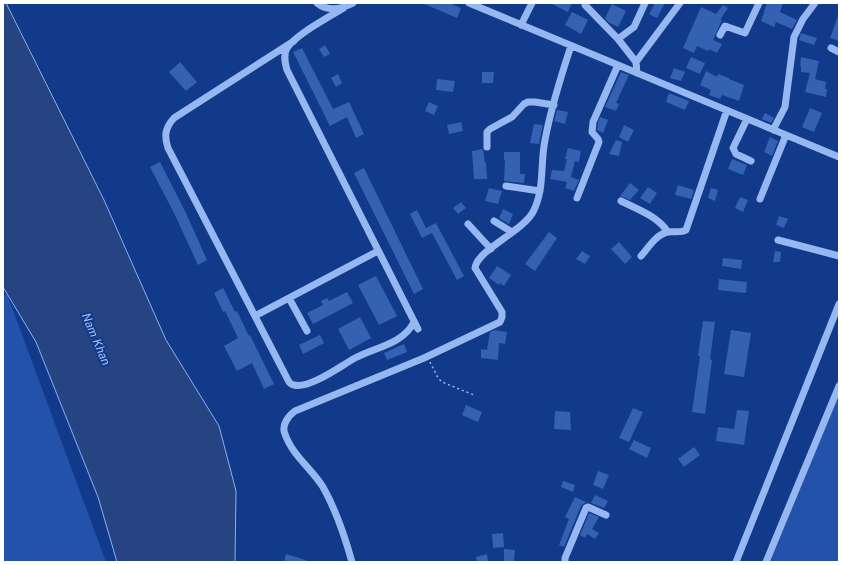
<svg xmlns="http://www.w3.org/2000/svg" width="842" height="565" viewBox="0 0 842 565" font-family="'Public Sans',sans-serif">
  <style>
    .green { fill: #2352aa }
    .water { fill: #264481; stroke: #89b0f5 }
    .building { fill: #3461b2 }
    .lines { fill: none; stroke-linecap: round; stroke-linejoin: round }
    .path { stroke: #97b7f1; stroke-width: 1.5; stroke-dasharray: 2 3; stroke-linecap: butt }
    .minor { stroke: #97b7f1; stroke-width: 7 }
    .labels { text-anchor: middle; stroke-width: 4; stroke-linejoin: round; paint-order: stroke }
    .water-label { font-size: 12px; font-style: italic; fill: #a3c1f9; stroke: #113a8b }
  </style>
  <rect width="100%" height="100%" fill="#113a8b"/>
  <path class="green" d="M7,294l99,268h-103v-266z
    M839,393v169h-70z"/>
  <path class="water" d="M3,3h3l98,197 62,140 53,86 17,65 -1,71h-118l-19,-65 -62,-155 -33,-55z"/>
  <path class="building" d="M422,3h27l12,5 -4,10z
    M550,3h22l-4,9z
    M655,3h10l-8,15 -8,-4z
    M767,3h16l-3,9 17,8 -5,9 -16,-7 -2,5 -13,-6z
    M612,4l14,7 -8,16 -10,-5 -3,-4z
    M723,5l5,3 -8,12h2l-9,20 9,4 -5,9 -8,-4 -1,2 -11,-5 -3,7 -11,-5 18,-41 15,7z
    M572,12l16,8 -7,14 -16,-9z
    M838,16h1v25l-9,-3z
    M801,33l16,5 -3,7 -15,-5z
    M325,45l5,9 -6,3 -5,-8z
    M302,48l31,61 16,-7 15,32 -8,4 -9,-21 -17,9 -37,-74z
    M691,57l14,6 -5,11 -14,-6z
    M801,57l18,4 -4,18 11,3 -1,7h2l-1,8 -21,-5 5,-19 -9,-1v-6h-1z
    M180,62l17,20 -11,9 -17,-19z
    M674,68l11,4 -4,9 -11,-3z
    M706,71l11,6 1,-3 11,4v1l15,6 -5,16 -17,-6 -2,4 -11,-4 2,-5 -11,-5z
    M482,72h12l-1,11h-11z
    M621,72l8,3 -13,28 3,1 -3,7 -11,-4z
    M338,74l4,9 -6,4 -5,-9z
    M437,79l18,2 -2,11 -17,-2z
    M669,93l20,8 -4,9 -19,-8z
    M429,102l9,4 -4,9 -9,-4z
    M810,108l12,5 -8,19 -12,-5z
    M557,110l11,2 -3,12 -11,-3z
    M765,113l9,5 -3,5 -9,-4z
    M600,117l8,3 -5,13 -6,-3 1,-7z
    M461,122l2,9 -14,3 -2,-9z
    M534,124l9,1 -4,19 -9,-1z
    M624,125l10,5 -6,12 -9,-5z
    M770,137l8,4 -6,15 -8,-4z
    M616,140l6,2 -3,14 -10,-2z
    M568,148l13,3 -2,11 -4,-1 -4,16 8,3 -5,11 -9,-3 2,-6 -17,-3 2,-9 12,1 3,-12h-2z
    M483,149l2,14h1l1,16h-13l-2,-28z
    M504,152h16v22h5l-1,9 -20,-2 1,-21h-1z
    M732,159l15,6 -4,10 -15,-6z
    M160,162l26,51 21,47 -9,5 -23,-50 -25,-48z
    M364,168l59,121 -9,5 -60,-121z
    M630,183l9,7 -9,10 -10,-4z
    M678,185l16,5 -3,9 -16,-4z
    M648,187l9,6 -7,11 -10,-6z
    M489,188l13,3 -4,13 -13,-3z
    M711,188l7,2 -3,11 -7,-3z
    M740,197l8,3 -5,12 -8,-4z
    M461,202l5,6 -8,6 -5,-6z
    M503,209l10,5 -4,10 -10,-6z
    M417,210l9,18 10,-5 28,53 -7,4 -25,-47 -10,5 -12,-24z
    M779,216l9,3 -4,9 -8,-3z
    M549,232l8,6 -22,33 -10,-7z
    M619,242l13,15 -7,7 -14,-15z
    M582,251l8,5 -5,8 -9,-5z
    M775,251l6,1 -1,10h-7z
    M723,258l19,2 -1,9 -19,-3z
    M497,266l14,9 -7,11 -4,-3 -1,2 -10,-7z
    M376,276l21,40 -18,9 -21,-40z
    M719,279l28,3 -1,11 -28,-3z
    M223,288l12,24 2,-1 12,25 1,-1 24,49 -10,5 -12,-26 -15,8 -13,-25 14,-8 -13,-27 -2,1 -9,-19z
    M347,292l6,11 -40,21 -6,-11 16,-8 -2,-4 6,-3 2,3z
    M360,317l11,21 -22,12 -11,-21z
    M703,321l12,1 -5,37 2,1 -7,54 -13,-2 8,-56h-2z
    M494,330l13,2 -2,12 -6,-1 -1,17 -17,-2v-9l6,1 3,-18z
    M731,330l20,3 -7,44 -20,-3z
    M320,335l4,8 -21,11 -4,-9z
    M404,344l3,8 -20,8 -3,-7z
    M466,405l16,7 -4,10 -16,-7z
    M633,408l10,4 -14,30 -10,-4z
    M737,410l12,1 -5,34 -28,-4 2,-14 16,2z
    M555,411l15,1 1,18 -17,-1z
    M634,440l17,8 -4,10 -18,-9z
    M694,447l6,8 -16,12 -6,-8z
    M598,471l11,4 -6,14 -10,-4z
    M563,481l12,4 -2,7 -12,-5z
    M595,495l13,6 -4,7 -13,-5z
    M575,497l11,5 -5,4 -17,41 -5,-2 10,-26 -4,-2z
    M589,513l10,4 -7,12 7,4 -4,6 -8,-5 -2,4 -5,-3z
    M503,533l1,14 -11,1 -1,-14z
    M504,549l11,1 -1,12h-10z
    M286,554l20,6v2h-22z
    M487,554l1,8h-11l-1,-5z"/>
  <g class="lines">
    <path class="path" d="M430,362l8,16 4,4 32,13"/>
    <path class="minor" d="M317,3c11,9 25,6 36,0
      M469,3l370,154
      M585,3v2l33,34 18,23 1,11
      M345,7c-14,9 -49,27 -58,41 -4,7 -2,15 0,22l131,259
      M521,25l11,-22
      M720,35l5,-9 20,7 14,-30
      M618,39l16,-12 11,-24
      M294,41l-120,77c-9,10 -10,18 -6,30l121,234c1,1 3,3 5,3 16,4 48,-20 61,-27 21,-11 48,-14 59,-36
      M831,48l8,4
      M636,62l44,-59
      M747,119l-14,29 3,6 15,7
      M773,130l12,-23 9,-70 9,-18 12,-16
      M487,147v-15l3,-3 22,-12 12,-13 4,-2h7l19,3
      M506,186l34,5
      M577,198l22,-56 -1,-3 -6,-7 1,-10 25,-57
      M760,199l26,-64
      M621,201c18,9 36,15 47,31
      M494,221l18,11
      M468,224l23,25
      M778,240l61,16
      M641,256c7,-8 15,-21 26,-24 7,-1 14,1 19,-2l41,-120
      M289,298l18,33
      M255,316l123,-65
      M352,562c-7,-25 -16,-52 -29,-75 -11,-18 -31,-32 -38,-53 -4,-8 3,-18 10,-23l129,-53 76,-36 2,-5v-5l-27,-44c2,-18 47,-36 58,-56 12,-23 7,-48 12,-72 6,-32 16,-64 26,-94
      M565,562v-4l21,-50 2,-1 18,8
      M736,562l103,-258
      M766,562l73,-176"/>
  </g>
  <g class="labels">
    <g class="water-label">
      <text transform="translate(96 339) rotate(67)" y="4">Nam Khan</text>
    </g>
  </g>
  <rect width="842" height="565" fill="none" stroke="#ffffff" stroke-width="8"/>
</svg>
